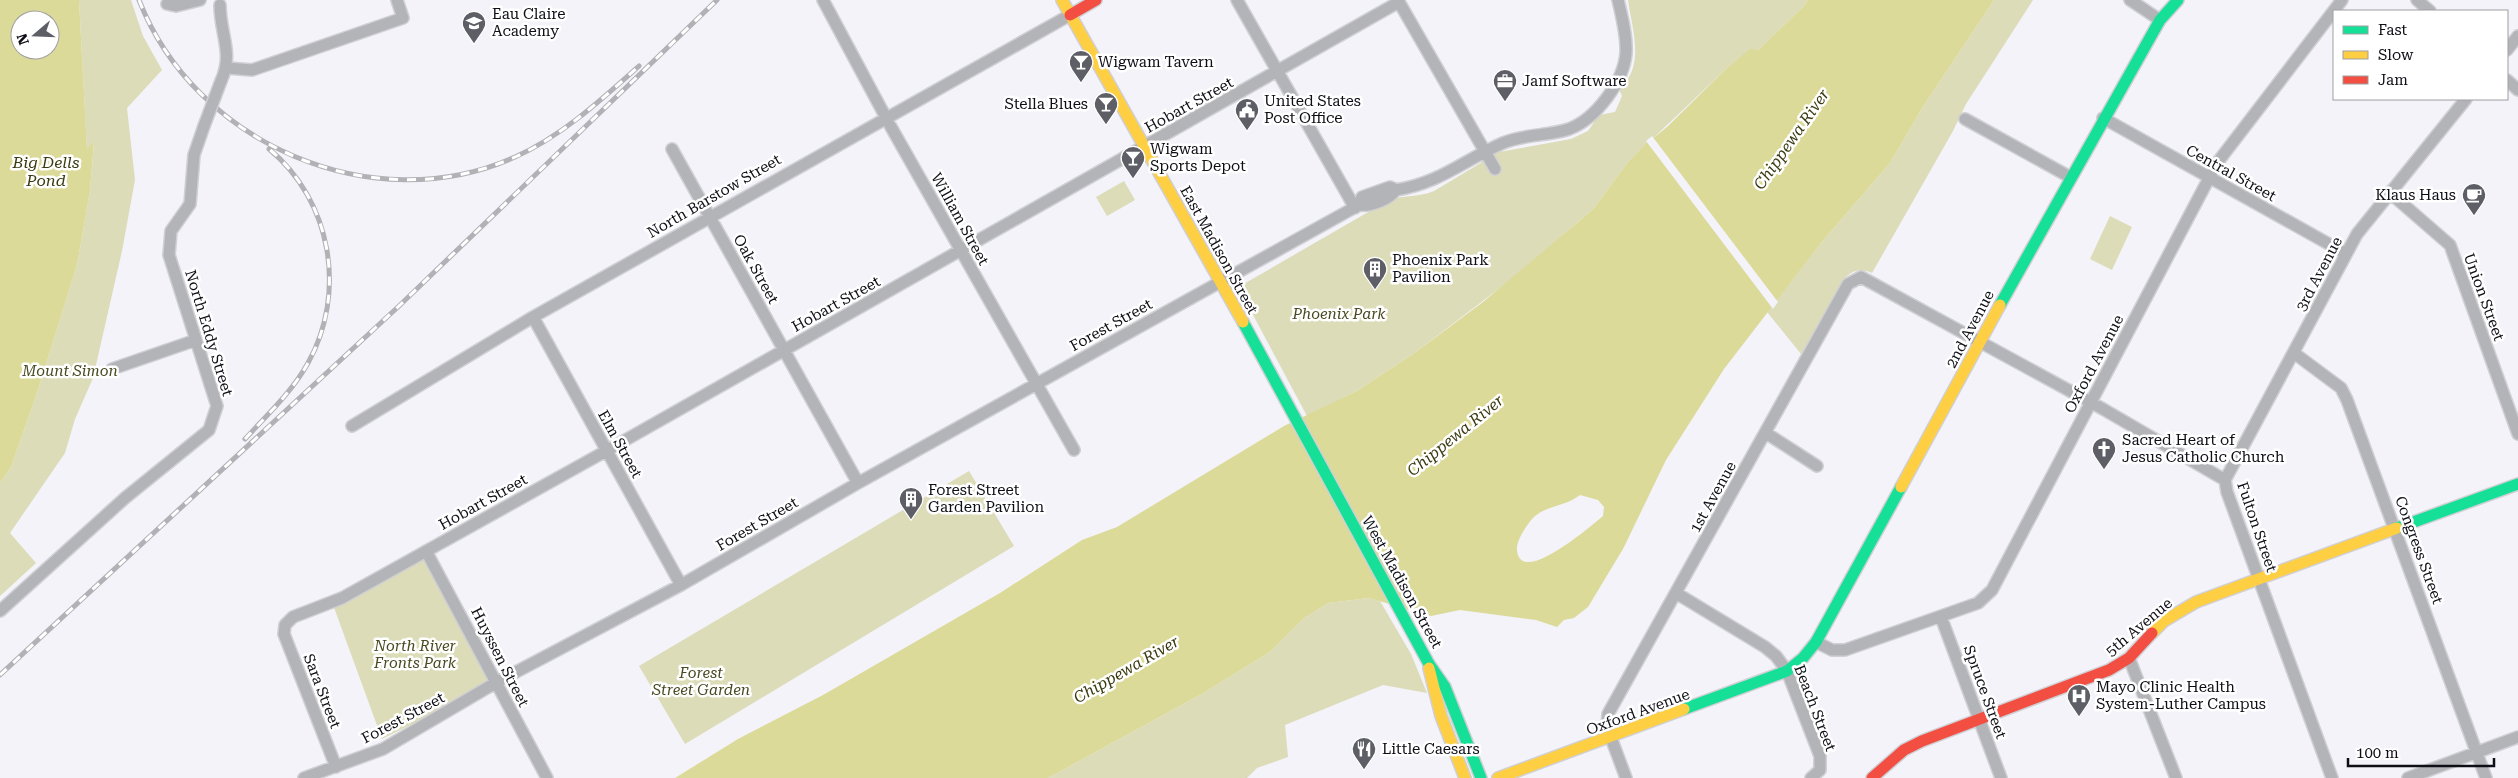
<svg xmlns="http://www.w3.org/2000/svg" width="2518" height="778" viewBox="0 0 2518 778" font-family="'Roboto Serif',serif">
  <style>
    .green { fill: #dcdcb8 }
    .water { fill: #dcda99; fill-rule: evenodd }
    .pier { fill: #f3f3f9 }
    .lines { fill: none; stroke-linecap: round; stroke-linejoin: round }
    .street-casing { stroke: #cfcfd4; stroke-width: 14 }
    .fast-casing { stroke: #cfcfd4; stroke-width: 14 }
    .slow-casing { stroke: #cfcfd4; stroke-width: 14 }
    .jam-casing { stroke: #cfcfd4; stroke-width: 14 }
    .street { stroke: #b3b4b8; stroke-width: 11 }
    .fast { stroke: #16e098; stroke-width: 11 }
    .slow { stroke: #ffcf43; stroke-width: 11 }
    .jam { stroke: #f24e42; stroke-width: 11 }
    .rail-casing { stroke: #b1b1b6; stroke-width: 5 }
    .rail { stroke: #fff; stroke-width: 3; stroke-dasharray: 9; stroke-linecap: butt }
    .street-bridge-casing { stroke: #cfcfd4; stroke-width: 14; stroke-linecap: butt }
    .street-bridge { stroke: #b3b4b8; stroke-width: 11 }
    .labels { text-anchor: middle; stroke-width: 5; stroke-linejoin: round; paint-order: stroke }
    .poi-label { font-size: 15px; fill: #0e0e17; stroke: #fff; text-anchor: start }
    .street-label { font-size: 15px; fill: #0e0e17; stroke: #fff }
    .park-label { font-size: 15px; font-style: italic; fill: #494820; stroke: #fff }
    .water-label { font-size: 16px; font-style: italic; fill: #3b3a10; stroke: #fff }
  </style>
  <rect width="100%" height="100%" fill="#f3f3f9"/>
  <path class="green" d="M79,0h52l12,36 19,34 -35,38 8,72 -13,71 -29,127 -18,41 -10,34 -55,80 26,30 -36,33v-113l11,-16 25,-71 41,-131 13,-74 4,-48 -7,7z
    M1628,0h180l-5,7 -45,43h-8l-23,18 -99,94 -34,46 -81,70 -100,76 -56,37 -50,25 -63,-118 -2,-13 147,-85c16,-5 31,-3 45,-9l65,-39 72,-13 17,-8 11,-16 16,-3 7,-16 -3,-7c3,-5 8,-8 10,-12 13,-22 2,-54 -1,-77z
    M1994,0h39l-67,104 -13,27 -81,142c-11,-5 -20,-3 -28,6l-43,75 -34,-42 54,-69 69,-80 34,-58z
    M1124,181l11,19 -28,16 -11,-19z
    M2110,216l22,11 -20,43 -22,-11z
    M969,471l45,75 -329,198 -46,-78z
    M426,551l71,131 -115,57 -50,-137z
    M1369,598l11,3 31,53 16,39 -44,-8 -98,40 3,32 -31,11 -10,10h-199l152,-83 70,-43 33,-33 25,-16z"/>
  <path class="water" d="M0,0h79l8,149 7,-7 -4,49 -13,74 -41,131 -25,71 -11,16zM20,20h30v30h-30z
    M1808,0h186l-70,105 -34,58 -69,80 -97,126 -58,91 -43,89 -35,58 -14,11 -10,2 -7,7 -21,-7 -76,-10 -29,6 -62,-18 -41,5 -25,16 -33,33 -70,43 -152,83h-373l63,-39 85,-44 177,-102 82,-53 35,-13 167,-101 73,-35 56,-37 70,-52 95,-80 16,-14 34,-46 18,-18 21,-17 60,-59 23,-19 8,1 45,-43zM1580,495l18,5 6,7 -1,9c-11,9 -83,72 -86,34 -1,-9 9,-24 15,-31 13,-14 33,-12 48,-24z"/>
  <path class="pier" d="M1652,136l126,166 -5,7 -127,-168z"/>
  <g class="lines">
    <g class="street-casing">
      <path id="street" d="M823,0l68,127 183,323
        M1237,0l118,208
        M2130,0l30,20
        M2417,0l13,11
        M1399,2l96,167
        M167,4l9,2 24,-6
        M220,5c0,29 14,48 1,76
        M2507,50l11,-14
        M227,68l25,2 151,-52 -6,-18
        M2507,80l11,10
        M2103,118l242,135
        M1965,119l105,58
        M672,149l186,334
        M2389,192l61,53 68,189
        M1359,205l3,-8 28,-10 6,3c44,-7 68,-30 107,-47 21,-9 45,-7 66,-14 27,-10 55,-48 57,-76 1,-17 -4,-36 -8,-53
        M533,317l148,268
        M2294,353l47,35 6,12 139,378
        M112,369l84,-29
        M352,426l181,-109 537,-302
        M1766,433l51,33
        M2225,480l132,-246 109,-135
        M426,551l121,227
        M1676,593l89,54 11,9 11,15 33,85v14l-9,8
        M0,611l125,-113 84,-68 8,-24 -48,-151 2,-24 19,-27 4,-49 10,-29
        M1941,617l60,161
        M1816,642l16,8h13l133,-47 14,-13 225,-427 125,-163
        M2129,658l47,120
        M336,767l-52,-133 1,-9 8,-8 49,-19 264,-147 793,-449
        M304,778l79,-29 114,-67 184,-97 177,-102 501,-278c12,2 30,-6 37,-15
        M1626,778l-19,-51 1,-13 240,-430 13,-7 242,132 122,71 2,12 105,286
        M2408,778l110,-41"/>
    </g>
    <g class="fast-casing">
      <path id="fast" d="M2000,305l160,-285 18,-20
        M1243,322l186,342 16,23 36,91
        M2397,528l121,-44
        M1684,709l103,-38 16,-13 13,-16 85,-155"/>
    </g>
    <g class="slow-casing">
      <path id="slow" d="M1062,0l181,322
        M1901,487l99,-182
        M2152,633l12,-12 32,-19 201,-74
        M1429,668l12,48 24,62
        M1498,778l186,-69"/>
    </g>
    <g class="jam-casing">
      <path id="jam" d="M1070,15l26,-15
        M1872,778l32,-28 18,-9 187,-71 20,-12 23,-25"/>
    </g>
    <use href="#street" class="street"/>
    <use href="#fast" class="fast"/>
    <use href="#slow" class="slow"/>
    <use href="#jam" class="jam"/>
    <g class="rail-casing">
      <path id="rail" d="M139,0c56,144 234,221 376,157 47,-21 86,-57 124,-91
        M245,439c22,-24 47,-47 63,-76 39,-70 24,-162 -39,-214
        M0,675l399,-369 318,-306"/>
    </g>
    <use href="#rail" class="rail"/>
    <g class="street-bridge-casing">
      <path id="street-bridge" d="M204,126l17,-45"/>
    </g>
    <use href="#street-bridge" class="street-bridge"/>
  </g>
  <defs>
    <g id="school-pin" transform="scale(1.25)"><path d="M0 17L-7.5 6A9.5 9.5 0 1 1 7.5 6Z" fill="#5e5e66" stroke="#fff"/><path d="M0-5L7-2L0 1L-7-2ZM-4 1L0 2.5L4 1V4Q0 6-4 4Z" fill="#fff"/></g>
    <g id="bar-pin" transform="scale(1.25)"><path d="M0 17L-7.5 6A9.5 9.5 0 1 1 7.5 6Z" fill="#5e5e66" stroke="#fff"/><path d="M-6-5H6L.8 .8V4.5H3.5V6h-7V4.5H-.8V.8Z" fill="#fff"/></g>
    <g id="office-pin" transform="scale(1.25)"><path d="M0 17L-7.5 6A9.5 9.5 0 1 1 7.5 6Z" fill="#5e5e66" stroke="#fff"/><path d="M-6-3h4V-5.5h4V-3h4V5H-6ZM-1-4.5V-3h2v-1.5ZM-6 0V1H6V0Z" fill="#fff"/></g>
    <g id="civic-pin" transform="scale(1.25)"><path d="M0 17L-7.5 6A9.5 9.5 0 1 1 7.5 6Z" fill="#5e5e66" stroke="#fff"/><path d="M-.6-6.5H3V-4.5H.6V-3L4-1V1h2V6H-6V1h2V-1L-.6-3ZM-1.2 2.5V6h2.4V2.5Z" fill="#fff"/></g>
    <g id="cafe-pin" transform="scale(1.25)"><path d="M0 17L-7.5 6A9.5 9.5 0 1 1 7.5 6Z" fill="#5e5e66" stroke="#fff"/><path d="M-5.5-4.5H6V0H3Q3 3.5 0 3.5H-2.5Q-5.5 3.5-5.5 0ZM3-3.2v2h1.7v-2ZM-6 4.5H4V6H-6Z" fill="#fff"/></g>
    <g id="building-pin" transform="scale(1.25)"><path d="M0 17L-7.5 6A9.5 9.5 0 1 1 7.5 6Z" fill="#5e5e66" stroke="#fff"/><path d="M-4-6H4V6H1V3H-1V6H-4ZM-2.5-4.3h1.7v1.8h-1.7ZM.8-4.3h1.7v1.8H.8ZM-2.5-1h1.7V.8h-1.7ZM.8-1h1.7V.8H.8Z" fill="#fff"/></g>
    <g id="church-pin" transform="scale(1.25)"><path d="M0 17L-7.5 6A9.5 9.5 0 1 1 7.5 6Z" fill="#5e5e66" stroke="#fff"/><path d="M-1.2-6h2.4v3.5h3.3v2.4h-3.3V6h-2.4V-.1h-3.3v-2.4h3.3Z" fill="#fff"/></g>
    <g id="hospital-pin" transform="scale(1.25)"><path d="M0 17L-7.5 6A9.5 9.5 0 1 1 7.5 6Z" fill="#5e5e66" stroke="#fff"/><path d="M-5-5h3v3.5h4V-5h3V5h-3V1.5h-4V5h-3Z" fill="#fff"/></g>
    <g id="restaurant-pin" transform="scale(1.25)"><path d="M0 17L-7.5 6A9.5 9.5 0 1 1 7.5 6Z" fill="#5e5e66" stroke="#fff"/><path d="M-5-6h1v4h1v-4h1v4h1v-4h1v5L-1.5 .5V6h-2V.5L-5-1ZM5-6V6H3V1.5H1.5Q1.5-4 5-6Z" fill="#fff"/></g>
  </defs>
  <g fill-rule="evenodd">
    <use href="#school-pin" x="474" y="23"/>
    <use href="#bar-pin" x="1081" y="62"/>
    <use href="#office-pin" x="1505" y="81"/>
    <use href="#bar-pin" x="1106" y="104"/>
    <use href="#civic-pin" x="1247" y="110"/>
    <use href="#bar-pin" x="1133" y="158"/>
    <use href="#cafe-pin" x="2474" y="195"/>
    <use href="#building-pin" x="1375" y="269"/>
    <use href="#church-pin" x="2104" y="449"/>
    <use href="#building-pin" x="911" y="499"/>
    <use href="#hospital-pin" x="2079" y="696"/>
    <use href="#restaurant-pin" x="1364" y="749"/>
  </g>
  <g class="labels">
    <g class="poi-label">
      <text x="492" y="19">Eau Claire<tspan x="492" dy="17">Academy</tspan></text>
      <text x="1098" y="67">Wigwam Tavern</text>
      <text x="1522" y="86">Jamf Software</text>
      <text x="1264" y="106">United States<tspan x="1264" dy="17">Post Office</tspan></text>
      <text x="1088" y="109" text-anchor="end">Stella Blues</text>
      <text x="1150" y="154">Wigwam<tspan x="1150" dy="17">Sports Depot</tspan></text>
      <text x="2456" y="200" text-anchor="end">Klaus Haus</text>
      <text x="1392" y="265">Phoenix Park<tspan x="1392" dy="17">Pavilion</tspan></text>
      <text x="2122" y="445">Sacred Heart of<tspan x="2122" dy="17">Jesus Catholic Church</tspan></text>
      <text x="928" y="495">Forest Street<tspan x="928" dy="17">Garden Pavilion</tspan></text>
      <text x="2096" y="692">Mayo Clinic Health<tspan x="2096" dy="17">System-Luther Campus</tspan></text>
      <text x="1382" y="754">Little Caesars</text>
    </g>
    <g class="street-label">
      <text transform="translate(1189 105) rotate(-29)" y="5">Hobart Street</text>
      <text transform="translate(2231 173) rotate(29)" y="5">Central Street</text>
      <text transform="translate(714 196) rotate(-30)" y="5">North Barstow Street</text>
      <text transform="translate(960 219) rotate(61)" y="5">William Street</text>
      <text transform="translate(1219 250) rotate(61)" y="5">East Madison Street</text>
      <text transform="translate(756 269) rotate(61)" y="5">Oak Street</text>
      <text transform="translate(2319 274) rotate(-62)" y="5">3rd Avenue</text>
      <text transform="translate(2484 297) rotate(70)" y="5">Union Street</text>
      <text transform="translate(836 304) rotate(-29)" y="5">Hobart Street</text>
      <text transform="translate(1111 325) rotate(-29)" y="5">Forest Street</text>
      <text transform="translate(1970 329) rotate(-62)" y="5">2nd Avenue</text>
      <text transform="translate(209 333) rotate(73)" y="5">North Eddy Street</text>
      <text transform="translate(2094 364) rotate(-62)" y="5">Oxford Avenue</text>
      <text transform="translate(620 444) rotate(61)" y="5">Elm Street</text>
      <text transform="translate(1713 497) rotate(-61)" y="5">1st Avenue</text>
      <text transform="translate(483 502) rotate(-29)" y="5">Hobart Street</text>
      <text transform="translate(757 524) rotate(-30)" y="5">Forest Street</text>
      <text transform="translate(2257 527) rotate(71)" y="5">Fulton Street</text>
      <text transform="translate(2419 550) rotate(70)" y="5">Congress Street</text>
      <text transform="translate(1402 582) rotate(61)" y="5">West Madison Street</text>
      <text transform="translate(2139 627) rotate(-40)" y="5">5th Avenue</text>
      <text transform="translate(500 657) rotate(63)" y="5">Huyssen Street</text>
      <text transform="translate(322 691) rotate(69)" y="5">Sara Street</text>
      <text transform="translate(1985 692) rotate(70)" y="5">Spruce Street</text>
      <text transform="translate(1815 708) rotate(69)" y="5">Beach Street</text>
      <text transform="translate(1638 712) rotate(-20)" y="5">Oxford Avenue</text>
      <text transform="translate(403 718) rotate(-28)" y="5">Forest Street</text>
    </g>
    <g class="park-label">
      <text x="1339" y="319">Phoenix Park</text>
      <text x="70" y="376">Mount Simon</text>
      <text x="415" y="651">North River<tspan x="415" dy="17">Fronts Park</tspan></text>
      <text x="701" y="678">Forest<tspan x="701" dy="17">Street Garden</tspan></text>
    </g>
    <g class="water-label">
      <text transform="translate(1791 139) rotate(-55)" y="6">Chippewa River</text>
      <text x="46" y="168">Big Dells<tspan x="46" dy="18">Pond</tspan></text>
      <text transform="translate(1455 435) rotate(-39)" y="6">Chippewa River</text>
      <text transform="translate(1126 669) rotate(-30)" y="6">Chippewa River</text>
    </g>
  </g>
  <rect x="2333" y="10" width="175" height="90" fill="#ffffff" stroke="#9f9fa2"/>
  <rect x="2343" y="26" width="25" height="8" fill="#16e098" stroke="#9f9fa2"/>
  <text x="2378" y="35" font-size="15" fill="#0e0e17">Fast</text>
  <rect x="2343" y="51" width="25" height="8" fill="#ffcf43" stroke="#9f9fa2"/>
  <text x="2378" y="60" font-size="15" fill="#0e0e17">Slow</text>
  <rect x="2343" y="76" width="25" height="8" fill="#f24e42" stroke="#9f9fa2"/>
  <text x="2378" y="85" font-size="15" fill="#0e0e17">Jam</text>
  <g transform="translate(35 35) rotate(251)"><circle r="24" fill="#ffffff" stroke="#9f9fa2"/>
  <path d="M0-4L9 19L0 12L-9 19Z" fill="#5e5e66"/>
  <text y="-8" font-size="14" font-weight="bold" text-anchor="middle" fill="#0e0e17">N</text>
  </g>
  <path d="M2348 758v8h146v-8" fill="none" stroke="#0e0e17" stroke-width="2.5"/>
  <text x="2356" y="758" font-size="15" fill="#0e0e17" stroke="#ffffff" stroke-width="4" paint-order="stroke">100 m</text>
</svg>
